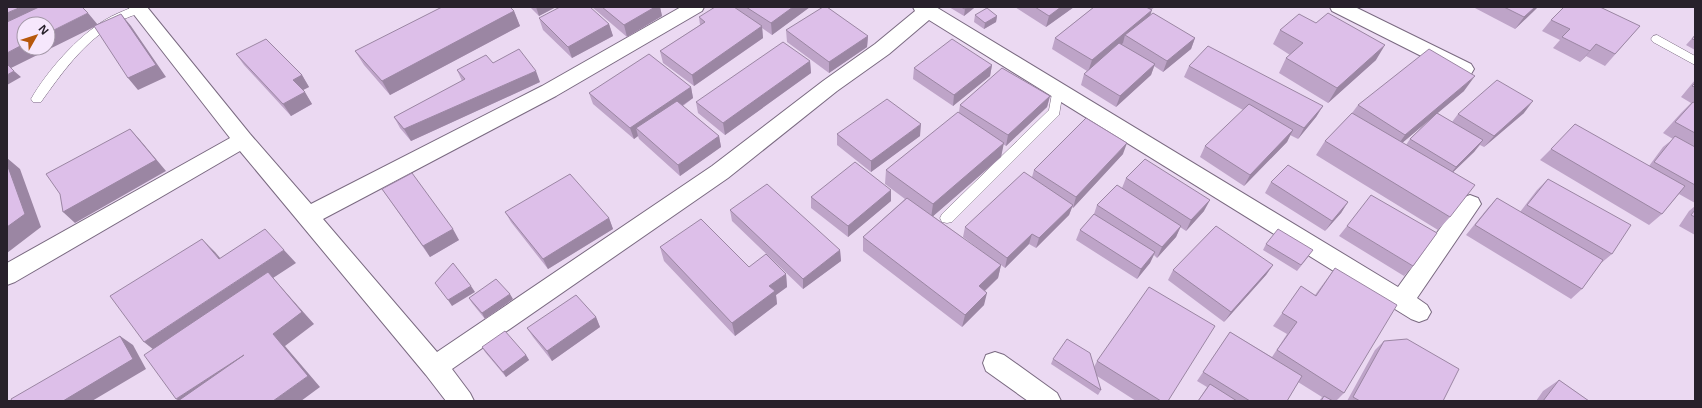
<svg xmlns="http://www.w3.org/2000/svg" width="1702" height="408" viewBox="0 0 1702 408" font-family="'Open Sans',sans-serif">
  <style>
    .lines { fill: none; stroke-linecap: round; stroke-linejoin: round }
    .service-casing { stroke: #7a6a81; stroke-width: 1 }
    .minor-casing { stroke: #7a6a81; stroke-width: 2 }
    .service { fill: #fff; fill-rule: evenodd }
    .minor { fill: #fff; fill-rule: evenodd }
    .wall { fill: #bea4c8; fill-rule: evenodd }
    .shaded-wall { fill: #9b86a3 }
    .building { fill: #ddbfe9; stroke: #9b86a3 }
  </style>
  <rect width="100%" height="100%" fill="#ebd9f2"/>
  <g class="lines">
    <g class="service-casing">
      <path id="service" d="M133,7h9l1,2 -1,3c-10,4 -20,7 -29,13 -30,18 -52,49 -72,77h-8l-2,-3c16,-28 46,-62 74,-79 8,-5 18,-9 28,-13z
        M1657,35l38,21v9l-42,-23 -2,-3 2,-3z
        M1057,87l4,1 2,3 -4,24 -107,107 -5,1 -5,-1 -2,-4 2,-4 107,-104 4,-22z"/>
    </g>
    <g class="minor-casing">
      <path id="minor" d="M128,7h19l103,127 61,70 231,-118 139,-79h23l-2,4 -146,85 -233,123 114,133 275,-186 111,-85 52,-37 40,-33 -2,-4h23l462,280 64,-89 8,-3 8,3 3,6 -64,94 10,7 4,7 -4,7 -8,3 -8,-3 -482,-299 -40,34 -52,37 -109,87 -276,191 18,24 4,8h-28l-20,-26 -186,-224 -225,131 -8,3v-22l223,-125z
        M1330,7h25l116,57 3,5 -3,5 -7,2 -7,-2 -125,-63z
        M995,352l9,3 53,38 4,8h-33l-42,-30 -3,-8 3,-8z"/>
    </g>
    <use href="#service" class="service"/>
    <use href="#minor" class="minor"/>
  </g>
  <path class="wall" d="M530,7h26l-17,9z
    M592,7h68l2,9 -35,21z
    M737,7h73l-38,28 -10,-7 1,10 -69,48 -31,-23 -3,-12 40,-26 -1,-8 38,-8z
    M949,7h25v1l-10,8z
    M1015,7h59l-28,20z
    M1094,7h61l-4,3 -1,5 45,23 -4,11 -28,23 -9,-6 -3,9 -35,32 -35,-22 3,-11 3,-3 -35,-22 3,-11z
    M1473,7h65l-23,22z
    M514,11l6,15 -130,69 -26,-30 -9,-14z
    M975,15l22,1 -1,6 -12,7 -10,-7z
    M539,18l70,6 4,12 -41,22 -29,-28z
    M1551,20l89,6 -35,40 -19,-10 -6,6 -27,-14 7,-8 -18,-9z
    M786,30l82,6 -1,11 -38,26 -42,-31z
    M1280,30l96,30 -48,43 -49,-30 7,-15 4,-3 -17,-11z
    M1695,35v15l-9,-5z
    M236,54l66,21 7,12 -6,3 9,14 -21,12 -47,-51z
    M810,61l1,12 -86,62 -27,-22 -2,-11z
    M493,63l47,19 -129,59 -11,-13 -6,-11 68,-36 -5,-11z
    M992,65l-2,11 -37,30 -40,-27 1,-11z
    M1189,66l134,40 -7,11 -18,22 -8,-4 -3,7 -43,44 -44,-29 5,-11 38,-36 -59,-33z
    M1695,80v123l-16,-9 -17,20 -13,11 -109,-65 11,-11 98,17 14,-19 10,-8 -10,-6 18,-20 10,-10 -10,-6z
    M691,87l2,11 -10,8 36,30 2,11 -41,29 -41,-37 -1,-3 -4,3 -41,-35 -4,-11z
    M1464,91l-27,22 15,9 6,-8 66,-1 -40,34 -4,-2 -6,7 -21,20 -3,45 -12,13 -122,-75 9,-14 27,-28 6,-8zM1430,119l-20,20 -4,6 -4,-2z
    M1050,96l-3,11 -41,39 -3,-2 -2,13 -68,59 63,46 -33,-25 2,-10 67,-50 2,-7 89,-16 -50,54 -1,-1 -3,8 -33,33 -7,-4 -24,24 -4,-3 -3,13 -13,13 -1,14 -22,22 -99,-76v-14l42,-38 -20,-15 1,-14 73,-58 1,-7z
    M837,134l83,2 -49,36 -34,-27z
    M1126,178l78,33 -18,20 -6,-4 -4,10 -19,21 -3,-3 -4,8 -13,16 -61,-39 4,-10 14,-16 3,-9 25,-17z
    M1548,179l64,75 -12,10 -18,25 -11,10 -105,-64 21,-26 10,-11 23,14 17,-22z
    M1271,182l77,20 -7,11 -16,18 -60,-38z
    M382,189l77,51 -29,17z
    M891,190v11l-43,36 -37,-29v-11z
    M1695,206v29l-16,-9 10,-15z
    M730,210l110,40 1,11 -38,28 -71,-68z
    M505,212l104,6 4,11 -65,40 -37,-47z
    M1347,226l66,40 -9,10 -65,-40z
    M1266,244l43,12 -12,15 -34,-21z
    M660,247l89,20 37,7 1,13 -11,8 1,9 -42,32 -71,-75z
    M1273,265l-7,10 -42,47 -56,-42 5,-10z
    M1335,268l9,125 -8,8h-17l3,-4 -24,-15 -11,19h-89l9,-14 -10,-6 33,-49 42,25 15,-23 -14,-8 19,-27 9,-13 14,9z
    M469,298l44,1 -28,20 -13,-16z
    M596,317l4,10 -48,34 -19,-24 -6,-9z
    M1384,341l59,60h-96l28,-51z
    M482,347l44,8 3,5 -23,17 -21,-25z
    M1053,359l41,8 3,-6 71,40h-32l-39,-25 4,14 -3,5 -47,-31z
    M1559,380l30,21h-53l7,-10z"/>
  <path class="shaded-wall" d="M21,7h34l-48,22v-16z
    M536,7h20l-17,9z
    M655,7h5l2,9 -35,21 -3,-12z
    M793,7h17l-38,28 -1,-12z
    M968,7h6v1l-10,8 1,-7z
    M1061,7h13l-28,20 3,-11z
    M1535,7h3l-23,22 9,-12z
    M1152,10l-4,12 -23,13 -2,8 -35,29 4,-12z
    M514,11l6,15 -130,69 -8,-14z
    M88,13l10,12 -91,45v-17l17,-9v4h24v-15z
    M121,14l10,12 35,51 -28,13 -10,-12z
    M997,16l-1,6 -12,7 1,-6z
    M609,24l4,12 -41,22 -4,-11z
    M762,26l1,12 -69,48 -2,-11z
    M868,36l-1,11 -38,26v-11z
    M1195,38l-4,11 -28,23 4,-11z
    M1596,44l-10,12 -6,6 10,-11z
    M1385,45l-9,15 -48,43 9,-15z
    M810,61l1,12 -86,62 -2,-12z
    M1155,64l-4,11 -35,32 4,-11z
    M992,65l-2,11 -37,30 1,-11z
    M14,71l7,6 -14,8v-10z
    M536,71l4,11 -129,59 -7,-12z
    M302,75l7,12 -8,4 -8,-11z
    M1475,76l-11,15 -69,58 10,-14z
    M691,87l2,11 -51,35 -6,-5 2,8 -4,3 -4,-11z
    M305,92l7,12 -21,12 -8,-12z
    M1050,96l-3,11 -41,39 2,-11z
    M1533,101l-9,12 -40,34 10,-11z
    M1323,106l-7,11 -18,22 6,-11z
    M921,124l-1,12 -49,36v-11z
    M130,129l10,11 26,31 -91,52 -12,-11z
    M1293,130l-6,12 -43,44 6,-11z
    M719,136l2,11 -41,29 -2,-11z
    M1483,140l-9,12 -27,26 9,-11z
    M1004,143l-3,14 -70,61 2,-14z
    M1127,143l-4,11 -50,54 3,-11z
    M7,158l13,11 21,58 -34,26z
    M891,190v11l-43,36v-11z
    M1210,200l-6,11 -18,20 5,-11z
    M1348,202l-7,11 -16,18 7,-10z
    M1073,205l-4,10 -33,33 3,-10z
    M609,218l4,11 -65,40 -5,-10z
    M1181,226l-5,11 -19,21 5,-11z
    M453,229l6,11 -29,17 -7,-11z
    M1032,234l-3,10 -24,24 2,-10z
    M202,239l13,13 17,20 -13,-13z
    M284,250l12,13 -23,15 41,46 -29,22 35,41 -19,14h-28l35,-25 -149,-22 -15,-12z
    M840,250l1,11 -38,28v-10z
    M1155,252l-5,11 -13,16 4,-10z
    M1001,265l-3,13 -22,21 3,-13z
    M1273,265l-7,10 -42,47 7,-10z
    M786,274l1,13 -11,8 1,9 -42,32 -3,-13 37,-37z
    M471,286l4,6 -23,14 -4,-6z
    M987,293l-3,12 -22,22 3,-12z
    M510,294l3,5 -28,20 -3,-6z
    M596,317l4,10 -48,34 -5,-10z
    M120,336l13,9 13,24 -54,32h-29z
    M244,355l-65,46 -3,-2z
    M526,355l3,5 -23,17 -3,-5z"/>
  <path class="building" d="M7,7h14l-14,6z
    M39,7h43l6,6 -40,20v-9h-24v20l-17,9v-31z
    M442,7h68l4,4 -132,70 -27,-30z
    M560,7h30l19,17 -41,23 -29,-29z
    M602,7h53l-31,18z
    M715,7h19l28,19 -70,49 -32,-24 45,-29 -6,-5z
    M746,7h47l-22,16z
    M823,7h4l41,29 -39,26 -43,-32z
    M961,7h7l-3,2z
    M1035,7h26l-12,9z
    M1094,7h52l6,3 -60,50 -37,-22z
    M1504,7h31l-11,10z
    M1564,7h36l40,19 -25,28 -19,-10 -6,7 -28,-14 8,-8 -19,-9z
    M987,8l10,8 -12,7 -10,-8z
    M1153,13l42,25 -28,23 -42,-26z
    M1328,13l57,32 -48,43 -51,-30 17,-15 -23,-13 19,-16 17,9z
    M121,14l35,51 -28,13 -34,-52z
    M1695,35v5l-3,-1z
    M266,39l36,36 -9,5 12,12 -22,12 -47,-50z
    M952,39l40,26 -38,30 -40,-27z
    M783,42l27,19 -87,62 -27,-21z
    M1119,43l36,21 -35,32 -36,-22z
    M1208,46l115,60 -19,22 -115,-62z
    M519,49l17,22 -132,58 -10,-12 71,-38 -8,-9 29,-15 7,8z
    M1429,49l46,27 -70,59 -47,-30z
    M649,54l42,33 -61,41 -41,-35z
    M7,64l7,7 -7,4z
    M1002,68l48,28 -42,39 -48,-30z
    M1497,80l36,21 -39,35 -36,-22z
    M1695,83v4l-3,-1z
    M887,99l34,25 -50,37 -34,-27z
    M677,101l42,35 -41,29 -42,-37z
    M1693,102l2,1v30l-20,-11z
    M1249,104l44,26 -43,45 -45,-29z
    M958,112l46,31 -71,61 -47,-34z
    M1352,113l123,72 -25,32 -125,-76z
    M1437,113l46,27 -27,27 -46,-28z
    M1086,118l41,25 -51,54 -42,-27z
    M1575,124l110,62 -23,28 -111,-65z
    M130,129l26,31 -93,52 -3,-18 -14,-20z
    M1675,136l20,11v38l-41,-23z
    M1145,159l65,41 -19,20 -65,-42z
    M855,162l36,28 -43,36 -37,-29z
    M7,164l18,50 -18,13z
    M1288,165l60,37 -16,19 -61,-39z
    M1024,172l49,33 -34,33 -7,-4 -25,24 -42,-31z
    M412,173l41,56 -30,17 -41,-57z
    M570,174l39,44 -66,41 -38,-47z
    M1548,179l83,46 -19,29 -85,-49z
    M767,184l73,66 -37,29 -73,-69z
    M1117,185l64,41 -19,21 -65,-42z
    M1371,195l66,38 -24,33 -66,-40z
    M907,198l94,67 -22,21 8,7 -22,22 -102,-78z
    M1497,198l106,62 -21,29 -107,-64z
    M1695,210v7l-4,-2z
    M1094,214l61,38 -14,17 -61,-39z
    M701,219l48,48 17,-13 20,20 -17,12 6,5 -43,32 -72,-76z
    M1216,226l57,39 -42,47 -58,-42z
    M265,229l19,21 -140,92 -34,-46 92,-57 17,20z
    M1278,229l35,21 -12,15 -35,-21z
    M453,263l18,23 -23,14 -13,-17z
    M1335,268l62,37 -53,88 -67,-43 20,-28 -15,-9 19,-27 15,10z
    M268,272l34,40 -29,22 35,42 -35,25h-95l66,-46 -68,44 -32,-44z
    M496,279l14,15 -28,19 -13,-15z
    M1149,287l66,39 -47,75h-7l-64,-40z
    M576,295l20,22 -49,34 -20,-23z
    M505,331l21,24 -23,17 -21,-25z
    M1230,332l72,44 -15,25h-37l-47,-29z
    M120,336l13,23 -70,42h-51l-1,-2z
    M1067,339l23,14 11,37 -48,-31z
    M1407,339l52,30 -16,32h-83l-7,-4 31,-56z
    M1559,380l30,21h-46z
    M1210,384l27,17h-39z
    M1324,396l9,5h-12z"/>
  <rect width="1702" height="408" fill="none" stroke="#28212b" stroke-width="16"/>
  <g transform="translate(36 36) rotate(51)"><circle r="19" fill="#f6e7fc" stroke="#a498a8"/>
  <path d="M0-3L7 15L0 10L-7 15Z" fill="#b7580c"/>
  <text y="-6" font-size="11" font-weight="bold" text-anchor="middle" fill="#28212b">N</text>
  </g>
</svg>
